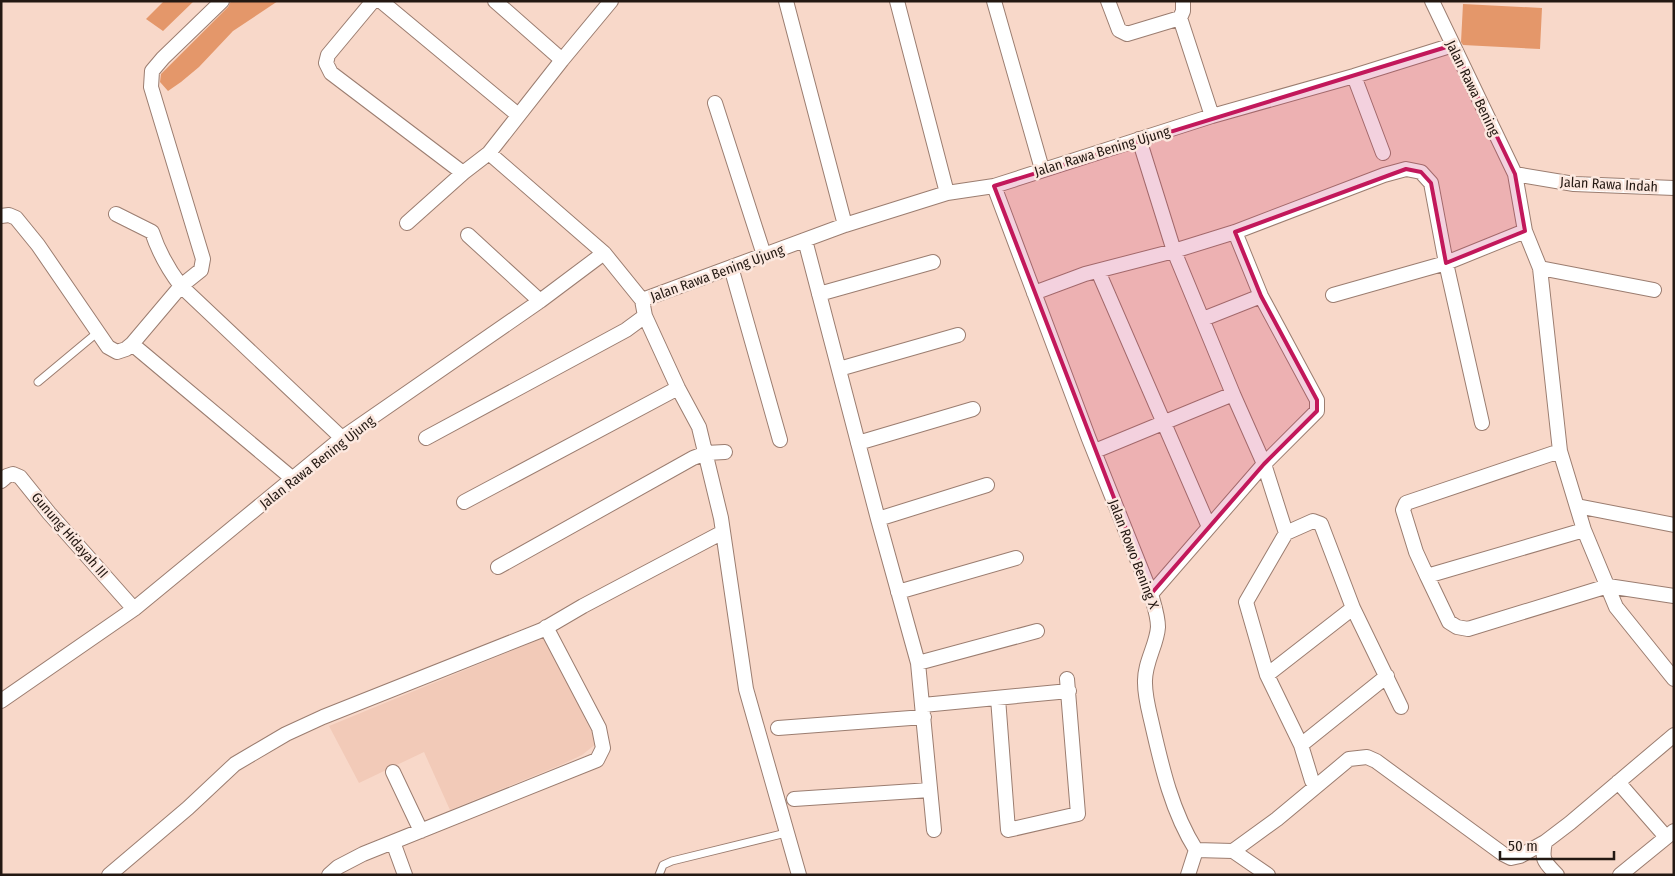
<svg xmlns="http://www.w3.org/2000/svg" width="1675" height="876" viewBox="0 0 1675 876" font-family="'Fira Sans Condensed',sans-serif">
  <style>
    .built { fill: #f2cab8 }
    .building { fill: #e4976a }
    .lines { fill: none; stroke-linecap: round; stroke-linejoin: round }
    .service-casing { stroke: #9b7d70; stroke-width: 9 }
    .minor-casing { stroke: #9b7d70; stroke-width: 16 }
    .service { stroke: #fff; stroke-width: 7 }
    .minor { stroke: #fff; stroke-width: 14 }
    .marked { fill: #c2185b; fill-opacity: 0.2; stroke: #c2185b; stroke-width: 4; stroke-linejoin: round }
    .labels { text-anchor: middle; stroke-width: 5; stroke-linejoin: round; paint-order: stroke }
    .street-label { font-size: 14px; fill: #231812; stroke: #fce8df }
  </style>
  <rect width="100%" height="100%" fill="#f8d8c9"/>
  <path class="built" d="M545,637l52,106 -15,12 -19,9 -113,46 -26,-58 -65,31 -30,-57z"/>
  <path class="building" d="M164,1h30l-31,30 -17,-12z
    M231,1h47l-45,30 -34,36 -18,15 -13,9 -8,-9 1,-8 67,-67z
    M1463,4l79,4 -2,41 -77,-4 -2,-3z"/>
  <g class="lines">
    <g class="service-casing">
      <path id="service" d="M38,382l60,-50
        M659,875l4,-10 9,-4 114,-28"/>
    </g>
    <g class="minor-casing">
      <path id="minor" d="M373,1l-45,54 -2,8 5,10 132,100
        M381,1l137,114
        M495,1l67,59
        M786,1l59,224
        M897,1l50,192
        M994,1l48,168
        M1108,1l11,29 8,4 53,-16 3,-7v-10
        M1432,1l83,173 10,57 15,37 20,183 24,79 32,77 58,72
        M1180,18l32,98
        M1354,76l29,77
        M715,103l49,152
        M1139,139l35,112 59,143 31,70 22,69 -40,69 21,73 34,70 11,36
        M1515,174l59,10 100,4
        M994,186l95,253 62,155c3,11 7,22 7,33 -1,18 -14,36 -13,56 0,14 4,28 7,41 10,44 20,88 44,126
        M116,214l36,18c7,21 16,37 29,54l161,152
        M1,216l8,-1 7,3 22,27 70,102 9,5 9,-3 6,-5 49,-58 20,-16 2,-11 -52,-172 1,-16 11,-13 59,-57
        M407,223l56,-50 26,-20
        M468,235l72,66
        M805,240l73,279 40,144 16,167
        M604,253l-115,-100 73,-93 49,-59
        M731,267l49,173
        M1540,268l114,22
        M1098,271l111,256
        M1034,293l51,-19 89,-23 61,-19 149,-57 22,-6 15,3 10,11 15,80 36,160
        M819,294l114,-32
        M1333,295l113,-32 79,-32
        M642,300l3,16 33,72 21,39 22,91 25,171 53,186
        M1203,319l58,-23
        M132,344l161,135
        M839,369l119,-34
        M426,438l200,-108 19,-14
        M858,443l115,-34
        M1095,451l138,-57
        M1560,451l-154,52 -3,7 13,42 11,24 157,-46
        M1,481l6,-5 6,-2 7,3 29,36 85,96
        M464,502l214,-114
        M1577,506l97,19
        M878,519l109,-34
        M1286,533l27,-12 8,3 32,84 48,99
        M498,567l195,-109 13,-5 19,-1
        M1427,576l22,46 8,5 11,2 140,-43 66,10
        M898,592l118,-34
        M1151,594l113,-130 53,-53v-11l-56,-104 -26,-64
        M918,663l119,-32
        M1267,675l86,-67
        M998,698l10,132 70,-16 -11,-135
        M1,701l133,-92 208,-171 198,-137 64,-48 38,47 203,-75 102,-32 47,-7 218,-70 142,-40 99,-31
        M923,705l146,-14
        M778,728l146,-11
        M1301,745l86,-69
        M393,772l28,59
        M1618,782l48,55
        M794,799l136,-9
        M393,842l12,33
        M1545,842c-4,19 0,20 12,33
        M1196,850l37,1 35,24
        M1233,851l44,-32 72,-60 18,-2 9,4 127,93 8,4 9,-2 25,-14 25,-19 104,-88
        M109,875l79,-67 47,-44 51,-30 37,-17 219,-87 41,-24 140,-74
        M329,875l9,-8 25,-13 234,-94 6,-12 -4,-20 -53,-101
        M1188,875l8,-25
        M1620,875l54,-44"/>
    </g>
    <use href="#service" class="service"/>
    <use href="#minor" class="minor"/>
  </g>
  <path class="marked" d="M1453,45l62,129 10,57 -79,32 -15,-80 -10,-11 -15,-3 -171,63 26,64 56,104v11l-53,53 -113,130 -157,-408z"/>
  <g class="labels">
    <g class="street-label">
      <text transform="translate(1473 88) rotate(64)" y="5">Jalan Rawa Bening</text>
      <text transform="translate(1102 151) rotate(-17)" y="5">Jalan Rawa Bening Ujung</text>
      <text transform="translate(1609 184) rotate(3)" y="5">Jalan Rawa Indah</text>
      <text transform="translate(717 273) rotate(-20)" y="5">Jalan Rawa Bening Ujung</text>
      <text transform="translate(317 462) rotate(-38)" y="5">Jalan Rawa Bening Ujung</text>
      <text transform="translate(70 535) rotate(49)" y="5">Gunung Hidayah III</text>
      <text transform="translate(1134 554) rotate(69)" y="5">Jalan Rowo Bening X</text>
    </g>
  </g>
  <rect width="1675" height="876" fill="none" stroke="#231812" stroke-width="5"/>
  <path d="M1500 851v8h114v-8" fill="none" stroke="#231812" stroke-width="2.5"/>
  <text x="1508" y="851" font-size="15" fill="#231812" stroke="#fce8df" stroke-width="4" paint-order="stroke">50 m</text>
</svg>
